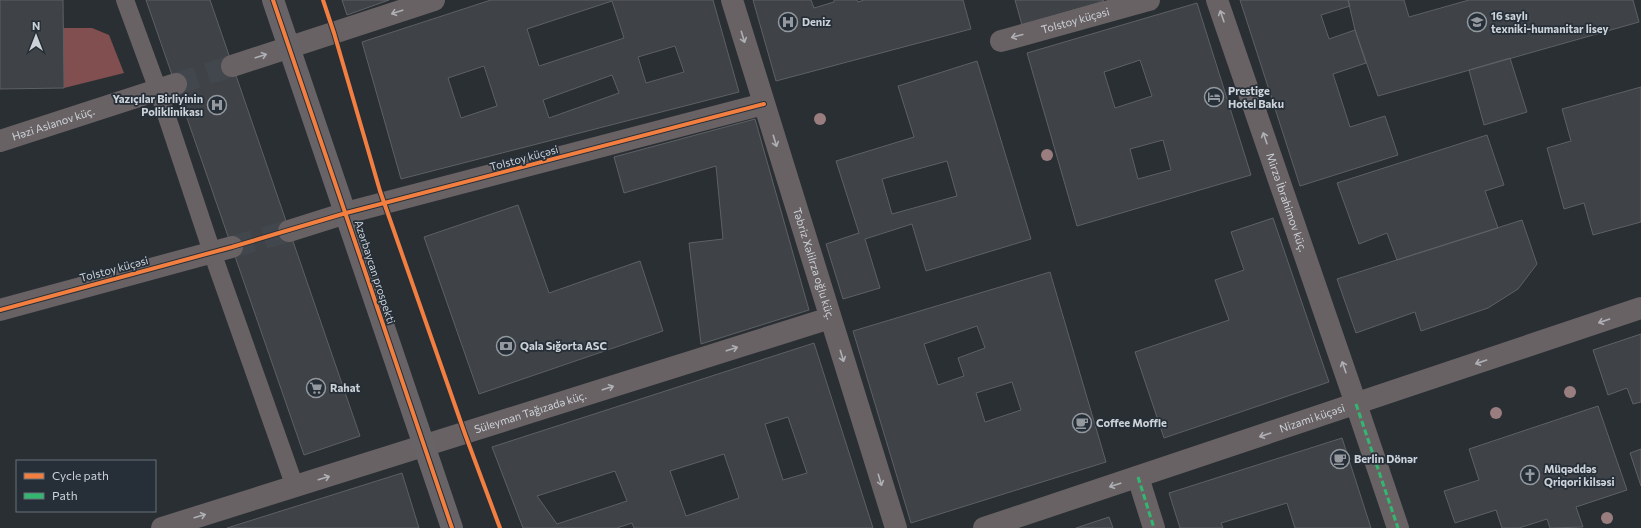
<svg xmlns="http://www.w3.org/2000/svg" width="1641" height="528" viewBox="0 0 1641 528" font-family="Commissioner,sans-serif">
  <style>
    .forest { fill: #824f51 }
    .building { fill: #3f4347; stroke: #5d6065; fill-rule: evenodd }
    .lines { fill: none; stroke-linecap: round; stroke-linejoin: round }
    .minor-tunnel { stroke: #42474d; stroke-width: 22; stroke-dasharray: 22 11; stroke-linecap: butt }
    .service { stroke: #696264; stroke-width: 18 }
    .pedestrian { stroke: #696264; stroke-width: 22 }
    .minor { stroke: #696264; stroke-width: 22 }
    .primary { stroke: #686366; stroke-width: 22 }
    .quiet { stroke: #33b770; stroke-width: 3; stroke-dasharray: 6 3; stroke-linecap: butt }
    .cycleway-casing { stroke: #262f38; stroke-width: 6 }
    .cycleway { stroke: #f27e40; stroke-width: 4 }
    .tree { fill: #9a7e7f }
    .oneway { stroke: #aeb0b5 }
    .labels { text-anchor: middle; stroke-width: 3.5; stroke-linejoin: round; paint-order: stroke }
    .poi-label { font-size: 11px; font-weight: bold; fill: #ccd2d8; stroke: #262f38; text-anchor: start }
    .street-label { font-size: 11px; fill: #ccd2d8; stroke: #262f38 }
  </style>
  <rect width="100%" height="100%" fill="#2a2f34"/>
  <path class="forest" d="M63,28h29l17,7 15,38 -60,15z"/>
  <path class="building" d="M0,0h63l1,88 -64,1z
    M146,0h64l150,436 -56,19z
    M342,0h47l-42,15z
    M491,0h222l26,92 -338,87 -39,-137zM612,1l12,37 -85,28 -12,-37zM675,46l9,26 -38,11 -8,-26zM484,66l13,40 -36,12 -13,-40zM612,75l7,18 -70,25 -6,-18z
    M753,0h58l3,8 20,-6v-2h23l1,2 6,-2h99l8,29 -195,52z
    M1015,0h88l1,1 -82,24z
    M1240,0h108l2,6 -29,9 8,24 26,-9 11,33 -33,11 17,53 35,-11 13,39 -98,31z
    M1348,0h56l5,17 60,-17h164l6,22 -261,74 -23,-66z
    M1197,3l54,172 -174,51 -50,-173zM1140,60l12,36 -37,12 -11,-36zM1163,140l8,30 -33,9 -8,-30z
    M1510,58l17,54 -43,13 -15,-55z
    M977,61l54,178 -105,32 -14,-47 -47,15 15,49 -37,11 -17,-55 33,-11 -23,-72 78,-24 -16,-51zM947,161l10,35 -65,18 -10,-35z
    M1641,87v135l-48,13 -9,-32 -20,6 -17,-61 24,-7 -9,-32z
    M755,119l54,191 -108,34 -12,-101 34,-4 -7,-73 -92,27 -10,-36z
    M1487,135l17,50 -19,6 13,37 -101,32 -10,-27 -28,11 -22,-61z
    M518,205l31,88 91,-32 23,70 -184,63 -55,-157z
    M1273,218l56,164 -165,56 -29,-86 94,-32 -14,-40 29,-10 -13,-38z
    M1522,220l15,44 -19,25 -30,19 -67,23 -6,-19 -59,21 -19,-54z
    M1050,272l56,190 -195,61 -58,-192zM977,326l8,22 -27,10 6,18 -26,9 -14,-41zM1012,382l9,28 -36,12 -9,-29z
    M1641,334v68l-8,2 -6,-16 -19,7 -15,-45z
    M814,343l59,185h-239l-2,-5 -15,5h-94l-31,-81zM788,417l19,56 -24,7 -18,-56zM724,454l15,44 -53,18 -16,-45zM615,471l12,30 -70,23 -20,-28z
    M1598,406l29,84 -51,17 7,20 -33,1 -3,-9 -28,9h-17l-6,-18 -41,13 -11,-32 35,-11 -10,-31z
    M1342,438l29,90h-76l-8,-25 -66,20 2,5h-43l-11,-35z
    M1641,449v37l-11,-33z
    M402,473l17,55h-192z
    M1109,517l4,11h-37z"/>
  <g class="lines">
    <path class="minor-tunnel" d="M176,84l56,-18
      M232,247l57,-16"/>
    <path class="service" d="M125,0l33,90 54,162 83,235"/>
    <path class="pedestrian" d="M1356,404l42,124
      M1138,477l16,51"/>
    <g class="minor">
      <path id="s1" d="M732,0l164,528"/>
      <path id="s2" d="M1217,0l139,404"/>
      <path id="s3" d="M1001,41l148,-41"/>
      <path d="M232,66l202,-66"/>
      <path id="s4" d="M0,141l176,-57"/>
      <path d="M289,231l57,-18 418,-109"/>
      <path d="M0,310l232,-63"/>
      <path id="s5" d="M162,528l668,-210"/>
      <path id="s6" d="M984,528l657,-220"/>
    </g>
    <path class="primary" d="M273,0l179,528"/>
    <path class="quiet" d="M1356,404l42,124
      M1138,477l16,51"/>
    <g class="cycleway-casing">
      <path id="cycleway" d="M273,0l179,528
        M323,0l11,33 46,158 85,243 35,94
        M0,310l232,-63 114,-34 418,-109"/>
    </g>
    <use href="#cycleway" class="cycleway"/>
  </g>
  <g class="tree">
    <circle cx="820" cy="119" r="6"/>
    <circle cx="1047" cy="155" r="6"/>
    <circle cx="1570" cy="392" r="6"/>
    <circle cx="1496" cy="413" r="6"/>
    <circle cx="1607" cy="518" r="6"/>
  </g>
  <defs><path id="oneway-shaft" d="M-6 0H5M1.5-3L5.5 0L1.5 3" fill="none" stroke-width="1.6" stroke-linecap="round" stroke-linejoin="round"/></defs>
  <g class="oneway">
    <use href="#oneway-shaft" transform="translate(397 12) rotate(162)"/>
    <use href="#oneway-shaft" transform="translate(1222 16) rotate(-109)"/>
    <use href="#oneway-shaft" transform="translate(1017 36) rotate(165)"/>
    <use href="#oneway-shaft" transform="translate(743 37) rotate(73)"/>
    <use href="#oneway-shaft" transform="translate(261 56) rotate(-18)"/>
    <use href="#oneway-shaft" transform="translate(1265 138) rotate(-109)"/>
    <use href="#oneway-shaft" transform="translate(775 141) rotate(73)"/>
    <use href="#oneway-shaft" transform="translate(1604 321) rotate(161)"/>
    <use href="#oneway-shaft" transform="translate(732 349) rotate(-18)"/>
    <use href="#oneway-shaft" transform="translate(842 356) rotate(73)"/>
    <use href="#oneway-shaft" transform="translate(1481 362) rotate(161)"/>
    <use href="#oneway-shaft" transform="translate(1344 367) rotate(-109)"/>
    <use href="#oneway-shaft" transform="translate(608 388) rotate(-18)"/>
    <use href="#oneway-shaft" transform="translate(1265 435) rotate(161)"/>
    <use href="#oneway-shaft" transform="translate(324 478) rotate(-17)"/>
    <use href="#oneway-shaft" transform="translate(880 480) rotate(73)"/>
    <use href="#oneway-shaft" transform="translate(1115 485) rotate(162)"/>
    <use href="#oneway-shaft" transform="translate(200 516) rotate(-17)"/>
  </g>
  <defs>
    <g id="hospital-ring" transform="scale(1)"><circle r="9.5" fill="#262f38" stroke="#93999f" stroke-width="1.5"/><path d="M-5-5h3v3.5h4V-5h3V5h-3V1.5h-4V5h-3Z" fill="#93999f"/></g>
    <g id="school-ring" transform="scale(1)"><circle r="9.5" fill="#262f38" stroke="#93999f" stroke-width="1.5"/><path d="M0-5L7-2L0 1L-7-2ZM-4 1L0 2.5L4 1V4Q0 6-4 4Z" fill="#93999f"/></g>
    <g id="hotel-ring" transform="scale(1)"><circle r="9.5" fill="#262f38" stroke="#93999f" stroke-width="1.5"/><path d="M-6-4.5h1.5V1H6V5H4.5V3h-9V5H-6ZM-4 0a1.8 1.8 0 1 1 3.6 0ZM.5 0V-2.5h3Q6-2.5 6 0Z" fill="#93999f"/></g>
    <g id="bank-ring" transform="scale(1)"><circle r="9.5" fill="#262f38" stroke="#93999f" stroke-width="1.5"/><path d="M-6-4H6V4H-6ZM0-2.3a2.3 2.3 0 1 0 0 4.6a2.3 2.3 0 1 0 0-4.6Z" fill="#93999f"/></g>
    <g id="supermarket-ring" transform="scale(1)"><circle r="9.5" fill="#262f38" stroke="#93999f" stroke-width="1.5"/><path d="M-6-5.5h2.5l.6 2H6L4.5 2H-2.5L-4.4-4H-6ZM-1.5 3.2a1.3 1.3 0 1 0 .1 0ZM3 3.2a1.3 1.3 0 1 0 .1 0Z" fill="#93999f"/></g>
    <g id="cafe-ring" transform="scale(1)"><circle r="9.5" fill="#262f38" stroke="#93999f" stroke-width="1.5"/><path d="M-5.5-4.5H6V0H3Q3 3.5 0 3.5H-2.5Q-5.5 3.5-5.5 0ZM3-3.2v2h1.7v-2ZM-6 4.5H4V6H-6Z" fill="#93999f"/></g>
    <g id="church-ring" transform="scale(1)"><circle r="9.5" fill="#262f38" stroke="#93999f" stroke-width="1.5"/><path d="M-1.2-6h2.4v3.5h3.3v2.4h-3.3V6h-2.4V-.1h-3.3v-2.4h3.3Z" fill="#93999f"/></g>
  </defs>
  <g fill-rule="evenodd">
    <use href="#hospital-ring" x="788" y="22"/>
    <use href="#school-ring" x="1477" y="22"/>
    <use href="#hotel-ring" x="1214" y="97"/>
    <use href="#hospital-ring" x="217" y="105"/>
    <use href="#bank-ring" x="506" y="346"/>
    <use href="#supermarket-ring" x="316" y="388"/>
    <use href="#cafe-ring" x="1082" y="423"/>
    <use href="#cafe-ring" x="1340" y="459"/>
    <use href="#church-ring" x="1530" y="475"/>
  </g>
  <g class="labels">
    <g class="poi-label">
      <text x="1491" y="20">16 saylı<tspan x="1491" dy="13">texniki-humanitar lisey</tspan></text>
      <text x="802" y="26">Deniz</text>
      <text x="1228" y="95">Prestige<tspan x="1228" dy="13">Hotel Baku</tspan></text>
      <text x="203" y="103" text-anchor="end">Yazıçılar Birliyinin<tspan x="203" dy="13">Poliklinikası</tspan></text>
      <text x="520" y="350">Qala Sığorta ASC</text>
      <text x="330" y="392">Rahat</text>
      <text x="1096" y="427">Coffee Moffie</text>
      <text x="1354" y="463">Berlin Dönər</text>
      <text x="1544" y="473">Müqəddəs<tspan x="1544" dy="13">Qriqori kilsəsi</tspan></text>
    </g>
    <g class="street-label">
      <text dy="4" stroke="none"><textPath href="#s3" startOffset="77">Tolstoy küçəsi</textPath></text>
      <text dy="4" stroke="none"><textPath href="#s4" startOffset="56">Həzi Aslanov küç.</textPath></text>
      <text transform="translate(524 158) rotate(-15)" y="4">Tolstoy küçəsi</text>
      <text dy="4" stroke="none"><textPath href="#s2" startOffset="214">Mirzə İbrahimov küç.</textPath></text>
      <text dy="4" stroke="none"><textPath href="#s1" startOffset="276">Təbriz Xəlilrza oğlu küç.</textPath></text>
      <text transform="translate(114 269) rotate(-15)" y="4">Tolstoy küçəsi</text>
      <text transform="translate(375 272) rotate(72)" y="4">Azərbaycan prospekti</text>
      <text dy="4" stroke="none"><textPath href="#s5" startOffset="386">Süleyman Tağızadə küç.</textPath></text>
      <text dy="4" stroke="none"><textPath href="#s6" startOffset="346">Nizami küçəsi</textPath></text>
    </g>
  </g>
  <rect x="16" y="460" width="140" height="52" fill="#262f38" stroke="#687078"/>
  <rect x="24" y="473" width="20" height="6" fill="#f27e40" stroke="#687078"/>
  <text x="52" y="480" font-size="12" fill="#ccd2d8">Cycle path</text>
  <rect x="24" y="493" width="20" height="6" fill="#33b770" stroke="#687078"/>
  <text x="52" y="500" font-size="12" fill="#ccd2d8">Path</text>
  <g transform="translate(36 36)" stroke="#262f38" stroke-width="3" paint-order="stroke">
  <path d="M0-3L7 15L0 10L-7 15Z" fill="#ccd2d8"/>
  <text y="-6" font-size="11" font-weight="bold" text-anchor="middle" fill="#ccd2d8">N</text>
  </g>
</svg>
